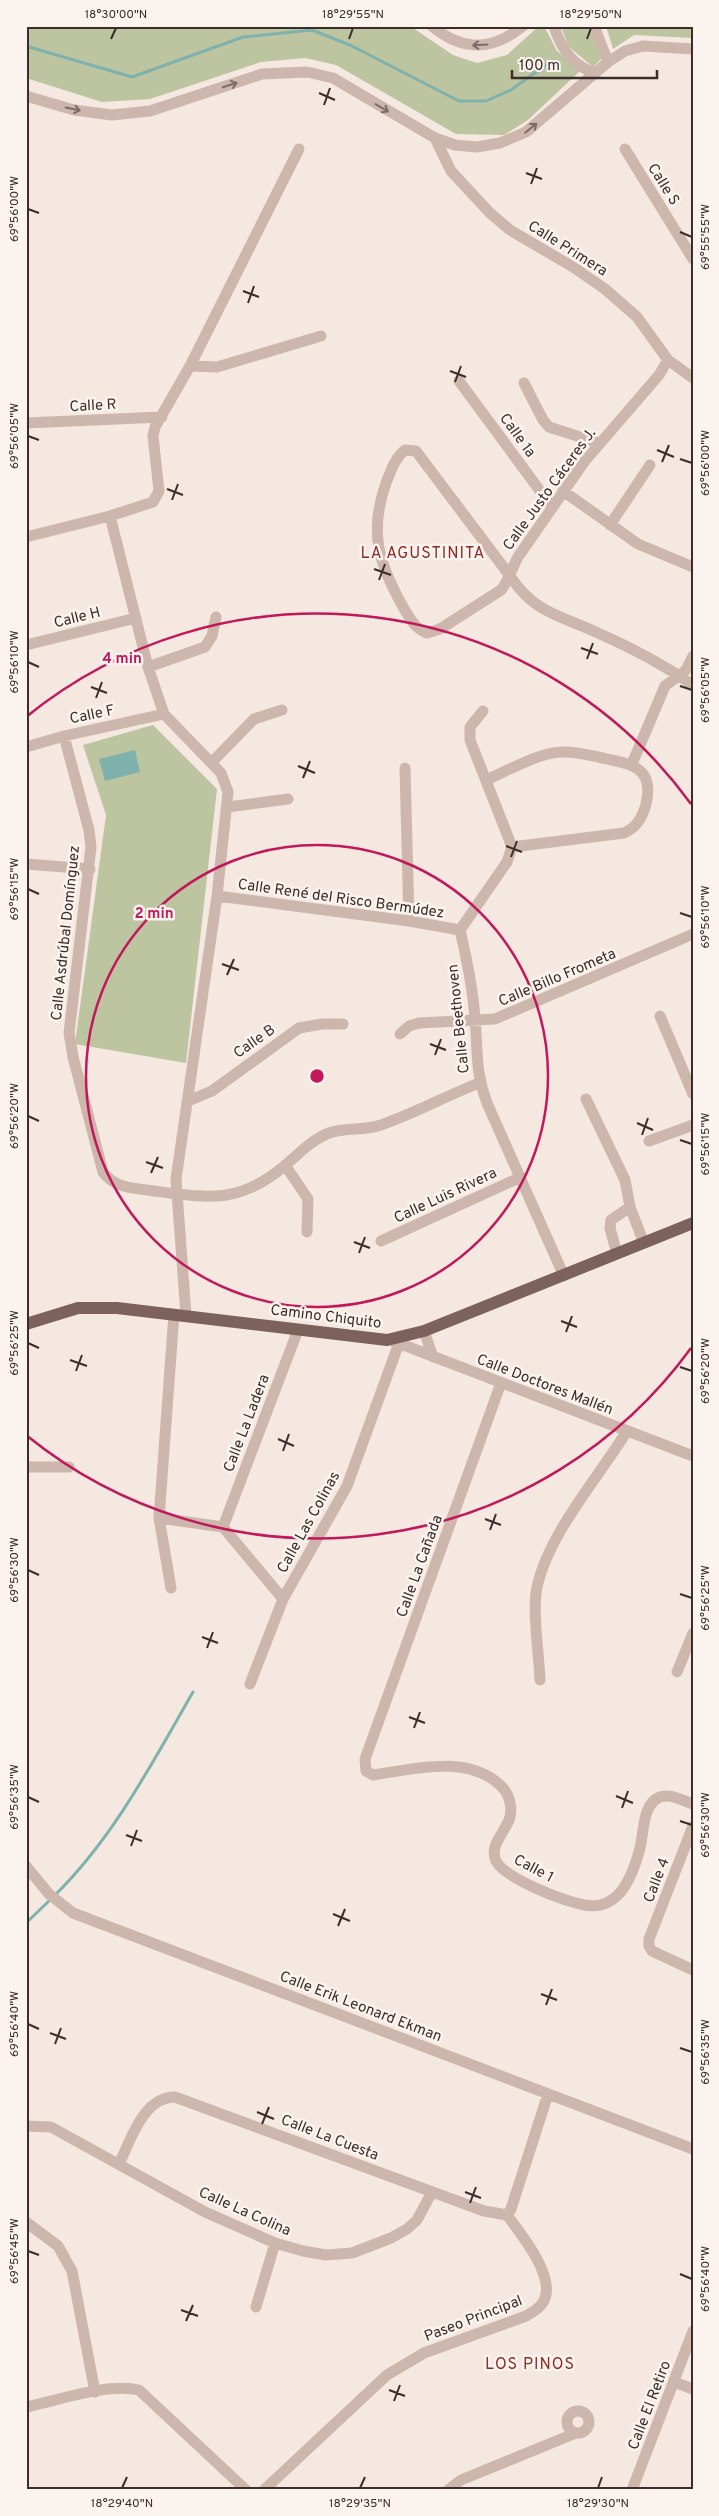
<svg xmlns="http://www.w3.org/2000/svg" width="719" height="2516" viewBox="0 0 719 2516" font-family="Overpass,sans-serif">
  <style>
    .green { fill: #bdc4a0 }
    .water { fill: #7fb2ac }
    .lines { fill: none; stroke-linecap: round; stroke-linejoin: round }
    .stream { stroke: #7fb2ac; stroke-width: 3 }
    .minor { stroke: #cdb6ac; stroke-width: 11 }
    .major { stroke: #7d625c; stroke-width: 12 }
    .oneway { stroke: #7d6b65 }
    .ticks { fill: none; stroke: #3b2d2b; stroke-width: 2 }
    .ring { fill: none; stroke: #c2185b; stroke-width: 2.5 }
    .labels { text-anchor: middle; stroke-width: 5; stroke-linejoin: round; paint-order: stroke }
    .street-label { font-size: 15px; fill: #3b2d2b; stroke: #fbf3ee }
    .neighbourhood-label { font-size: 16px; letter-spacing: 1px; fill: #8b2b23; stroke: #fbf3ee }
    .centre { fill: #c2185b; stroke: #fbf3ee; stroke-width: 2.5 }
    .ring-label { font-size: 15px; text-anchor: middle; font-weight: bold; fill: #c2185b; stroke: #fbf3ee; stroke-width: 5; stroke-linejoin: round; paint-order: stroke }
    .neatline { fill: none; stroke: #3b2d2b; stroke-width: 2 }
    .ticks-label { font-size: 12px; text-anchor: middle; fill: #3b2d2b }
  </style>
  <rect width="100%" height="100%" fill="#f4e8e1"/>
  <path class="green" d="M26,26h384l43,29 24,8 30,-8 32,-29h5l13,25 23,20 -52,49 -24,15 -48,-1 -120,-69 -31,-7 -44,4 -111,37 -48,3 -76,-24z
    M561,26h31l11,31 -10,10 -25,-21z
    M606,26h87v12l-59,-3 -21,14z
    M153,725l64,64 -31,274 -111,-19 31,-229 -23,-70z"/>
  <path class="water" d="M135,750l5,22 -35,9 -6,-22z"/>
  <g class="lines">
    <path class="stream" d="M26,46l106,31 111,-40 69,-7 40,16 107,55h27l25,-11 36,-26
      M55,1895c59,-58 97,-132 138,-203
      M26,1923l24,-23"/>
    <path class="minor" d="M432,26c31,26 60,25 91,0
      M554,26c6,21 19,40 41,47
      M594,26l14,36
      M26,96l48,14 38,5 38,-4 112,-37 45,-2 26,6 102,60 20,7 22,2 23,-4 26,-11 82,-70 17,-11 18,-5 50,3
      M435,138l16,33 39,42 20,17 63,37 32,22 32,28 31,43 25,18
      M625,149l68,110
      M668,360l-9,15 -75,87 -66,95c-6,11 -9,23 -17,33l-61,39 -13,4c-13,-5 -18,-16 -25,-28 -24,-43 -33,-74 -16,-122 5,-12 8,-24 19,-33l11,1 94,125c25,38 50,39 88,57 32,14 66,32 95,52
      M190,366l27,1 104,-31
      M459,381l93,126
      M524,383l19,37 6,7 50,16
      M26,423l136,-6
      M563,491l75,53 55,23
      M110,516l38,151 16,47 57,59 7,19 -11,104 -41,283 10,136
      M610,525l40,-60
      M26,537l84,-21 43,-14 6,-11 -6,-55 2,-9 35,-61 109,-217
      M26,645l110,-27
      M148,667l57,-20 7,-11 4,-19
      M483,711l-13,16v13l42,107 -5,15 -47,68c7,30 13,58 15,89 3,33 0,52 12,84l77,173
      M64,736l25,94 2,17 -22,186 4,24 30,115c12,17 32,16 51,19 54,7 85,13 129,-24 15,-12 28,-27 46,-34 17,-6 35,-2 52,-8 34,-12 65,-29 98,-42
      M26,747l38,-11 100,-22
      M212,762l42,-43 28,-9
      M632,764l33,-78 21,-16 7,-14
      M405,768l4,153
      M486,780c21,-9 52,-27 75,-28 14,-1 27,3 41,6 29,6 53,9 44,46 -3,12 -10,24 -22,29l-112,14
      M228,807l60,-8
      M26,864l64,5
      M217,896l192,25 51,9
      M660,1016l33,78
      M400,1034l9,-8 10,-3 76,-4 198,-85
      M586,1099l39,81 5,27 14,36
      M188,1101l24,-10 87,-63 23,-4h21
      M649,1141l44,-16
      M285,1165l23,34 -1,33
      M381,1241l140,-64
      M617,1254l-7,-26 1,-8 19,-13
      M424,1331l9,26
      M393,1341l300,115
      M501,1383l-136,376 1,12 7,4c41,-6 97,-22 130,13 7,8 10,22 6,32 -5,13 -20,26 -13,41 9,17 61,37 80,42 40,13 55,-21 64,-55 4,-15 2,-44 20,-51 11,-4 23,4 33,7
      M26,1467h43
      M159,1518l64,9 60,72
      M223,1527l75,-197
      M171,1588l-12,-70 15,-204
      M677,1672l16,-39
      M540,1680c-1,-26 -8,-69 -3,-93 12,-54 61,-109 90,-156
      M250,1684l33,-85 64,-113 52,-143
      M693,1826l-44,113v7l3,5 41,19
      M26,1866l23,28 24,19 620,236
      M26,2126l25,1 154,85 70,31 28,8 23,4 26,-2 39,-15 16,-9 10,-9 15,-28
      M119,2164c12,-24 24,-67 56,-67l309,114 23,4
      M26,2222l32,24 14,25 23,121
      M256,2307l19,-64
      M674,2382l19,7
      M26,2407c33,-7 81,-24 113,-17l107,100
      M567 2422a11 11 0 1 1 22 0a11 11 0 1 1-22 0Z
      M264,2490l123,-115 37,-22 102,-37c8,-5 16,-9 19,-18 9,-24 -25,-65 -38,-83l4,-6 37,-115
      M448,2490l13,-10 115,-47
      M632,2490l61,-159"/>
    <path class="major" d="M26,1324l52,-16h39l270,32 37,-9 269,-108"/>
  </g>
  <defs><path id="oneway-shaft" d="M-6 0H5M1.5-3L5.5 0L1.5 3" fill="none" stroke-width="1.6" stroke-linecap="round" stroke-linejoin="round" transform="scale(1.25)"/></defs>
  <g class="oneway">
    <use href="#oneway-shaft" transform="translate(480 45) rotate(177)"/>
    <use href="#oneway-shaft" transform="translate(230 85) rotate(-18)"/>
    <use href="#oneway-shaft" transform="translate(382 108) rotate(31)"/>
    <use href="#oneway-shaft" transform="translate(73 109) rotate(12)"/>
    <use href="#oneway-shaft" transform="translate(531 128) rotate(-39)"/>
  </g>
  <path class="ticks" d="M111,39l5,-11M349,39l4,-11M587,39l4,-11M319,93l16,7M324,105l6,-17M526,173l16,6M531,184l6,-16M28,209l11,4M680,232l12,5M243,291l16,6M248,303l6,-17M450,371l16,6M455,382l6,-16M28,436l11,4M657,450l17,7M680,459l12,4M662,462l7,-17M167,489l16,6M172,500l6,-16M374,569l17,6M379,580l6,-16M581,648l17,6M587,659l6,-16M28,662l11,5M680,686l12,4M91,687l16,6M96,698l6,-16M298,766l17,7M303,778l7,-17M506,846l16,6M511,857l6,-16M28,889l11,5M680,913l12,4M222,964l17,6M227,975l7,-16M430,1044l16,6M435,1055l6,-16M28,1116l11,5M637,1123l16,7M642,1135l6,-17M680,1140l12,4M146,1162l17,6M151,1173l7,-16M354,1242l16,6M359,1253l6,-16M561,1321l16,6M566,1332l6,-16M28,1343l11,5M70,1360l17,6M680,1367l12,4M76,1371l6,-16M278,1439l16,7M283,1451l6,-17M485,1519l16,6M490,1530l6,-16M28,1570l11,5M680,1594l12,4M202,1637l16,6M207,1648l6,-16M409,1717l16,6M414,1728l6,-16M616,1796l17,7M28,1797l11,5M622,1808l6,-17M680,1821l12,4M126,1835l16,6M131,1846l6,-16M333,1914l17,7M338,1926l7,-17M541,1994l16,6M546,2005l6,-16M28,2024l11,5M50,2033l16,6M55,2044l6,-16M680,2048l12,4M257,2112l17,7M262,2124l7,-17M465,2192l16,6M470,2203l6,-16M28,2251l11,4M680,2274l12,5M181,2310l17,6M186,2321l7,-16M389,2390l16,6M394,2401l6,-16M122,2488l5,-11M360,2488l5,-11M598,2488l4,-11"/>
  <g class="ring">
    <circle cx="317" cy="1076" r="231"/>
    <path d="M691 1348A462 462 0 0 1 26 1435M26 717A462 462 0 0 1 691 804"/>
  </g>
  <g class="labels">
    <g class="street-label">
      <text transform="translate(664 184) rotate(58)" y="5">Calle S</text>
      <text transform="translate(568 248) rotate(32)" y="5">Calle Primera</text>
      <text transform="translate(93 405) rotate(-3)" y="5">Calle R</text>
      <text transform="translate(518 435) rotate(54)" y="5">Calle 1a</text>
      <text transform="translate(549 489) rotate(-54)" y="5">Calle Justo Cáceres J.</text>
      <text transform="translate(77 617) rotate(-14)" y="5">Calle H</text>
      <text transform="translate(92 714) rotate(-12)" y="5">Calle F</text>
      <text transform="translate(341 898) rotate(8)" y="5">Calle René del Risco Bermúdez</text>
      <text transform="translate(65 933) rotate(-84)" y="5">Calle Asdrúbal Domínguez</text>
      <text transform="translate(557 977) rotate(-23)" y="5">Calle Billo Frometa</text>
      <text transform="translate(458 1019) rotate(-96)" y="5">Calle Beethoven</text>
      <text transform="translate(254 1041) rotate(-35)" y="5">Calle B</text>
      <text transform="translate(445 1195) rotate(-25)" y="5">Calle Luis Rivera</text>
      <text transform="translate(326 1316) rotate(7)" y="5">Camino Chiquito</text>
      <text transform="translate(545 1384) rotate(21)" y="5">Calle Doctores Mallén</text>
      <text transform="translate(246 1423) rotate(-69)" y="5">Calle La Ladera</text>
      <text transform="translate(308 1522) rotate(-61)" y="5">Calle Las Colinas</text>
      <text transform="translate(419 1566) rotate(-70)" y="5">Calle La Cañada</text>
      <text transform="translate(534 1868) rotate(28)" y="5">Calle 1</text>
      <text transform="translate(656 1880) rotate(-69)" y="5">Calle 4</text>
      <text transform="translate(361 2006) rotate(21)" y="5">Calle Erik Leonard Ekman</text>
      <text transform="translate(330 2137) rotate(21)" y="5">Calle La Cuesta</text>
      <text transform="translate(245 2211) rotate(24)" y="5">Calle La Colina</text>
      <text transform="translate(473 2318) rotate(-21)" y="5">Paseo Principal</text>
      <text transform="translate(649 2405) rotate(-69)" y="5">Calle El Retiro</text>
    </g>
    <g class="neighbourhood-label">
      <text x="423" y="558">LA AGUSTINITA</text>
      <text x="530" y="2369">LOS PINOS</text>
    </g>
  </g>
  <circle cx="317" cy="1076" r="8" class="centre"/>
  <g class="ring-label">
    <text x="122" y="663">4 min</text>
    <text x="154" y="918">2 min</text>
  </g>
  <rect width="719" height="2516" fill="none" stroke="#fbf3ee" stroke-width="55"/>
  <path d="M512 70v8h145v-8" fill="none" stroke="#3b2d2b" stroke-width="2.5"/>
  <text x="519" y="70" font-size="15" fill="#3b2d2b" stroke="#fbf3ee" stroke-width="4" paint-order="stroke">100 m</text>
  <rect x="28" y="28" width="664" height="2460" class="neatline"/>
  <g class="ticks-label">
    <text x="116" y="18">18°30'00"N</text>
    <text x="353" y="18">18°29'55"N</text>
    <text x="591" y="18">18°29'50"N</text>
    <text transform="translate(14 209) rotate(-90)" y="4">69°56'00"W</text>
    <text transform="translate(705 237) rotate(-90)" y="4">69°55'55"W</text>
    <text transform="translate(14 436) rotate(-90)" y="4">69°56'05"W</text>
    <text transform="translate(705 463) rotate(-90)" y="4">69°56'00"W</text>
    <text transform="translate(14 662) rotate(-90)" y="4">69°56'10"W</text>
    <text transform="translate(705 690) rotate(-90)" y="4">69°56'05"W</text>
    <text transform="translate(14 889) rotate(-90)" y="4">69°56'15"W</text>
    <text transform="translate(705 917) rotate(-90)" y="4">69°56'10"W</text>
    <text transform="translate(14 1116) rotate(-90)" y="4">69°56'20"W</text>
    <text transform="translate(705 1144) rotate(-90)" y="4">69°56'15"W</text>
    <text transform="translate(14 1343) rotate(-90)" y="4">69°56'25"W</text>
    <text transform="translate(705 1371) rotate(-90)" y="4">69°56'20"W</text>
    <text transform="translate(14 1570) rotate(-90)" y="4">69°56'30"W</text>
    <text transform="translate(705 1598) rotate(-90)" y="4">69°56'25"W</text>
    <text transform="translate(14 1797) rotate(-90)" y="4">69°56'35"W</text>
    <text transform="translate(705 1825) rotate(-90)" y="4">69°56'30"W</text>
    <text transform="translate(14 2024) rotate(-90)" y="4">69°56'40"W</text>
    <text transform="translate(705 2052) rotate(-90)" y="4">69°56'35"W</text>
    <text transform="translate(14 2251) rotate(-90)" y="4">69°56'45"W</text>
    <text transform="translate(705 2279) rotate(-90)" y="4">69°56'40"W</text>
    <text x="122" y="2507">18°29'40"N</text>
    <text x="360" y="2507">18°29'35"N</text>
    <text x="598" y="2507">18°29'30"N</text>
  </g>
</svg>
